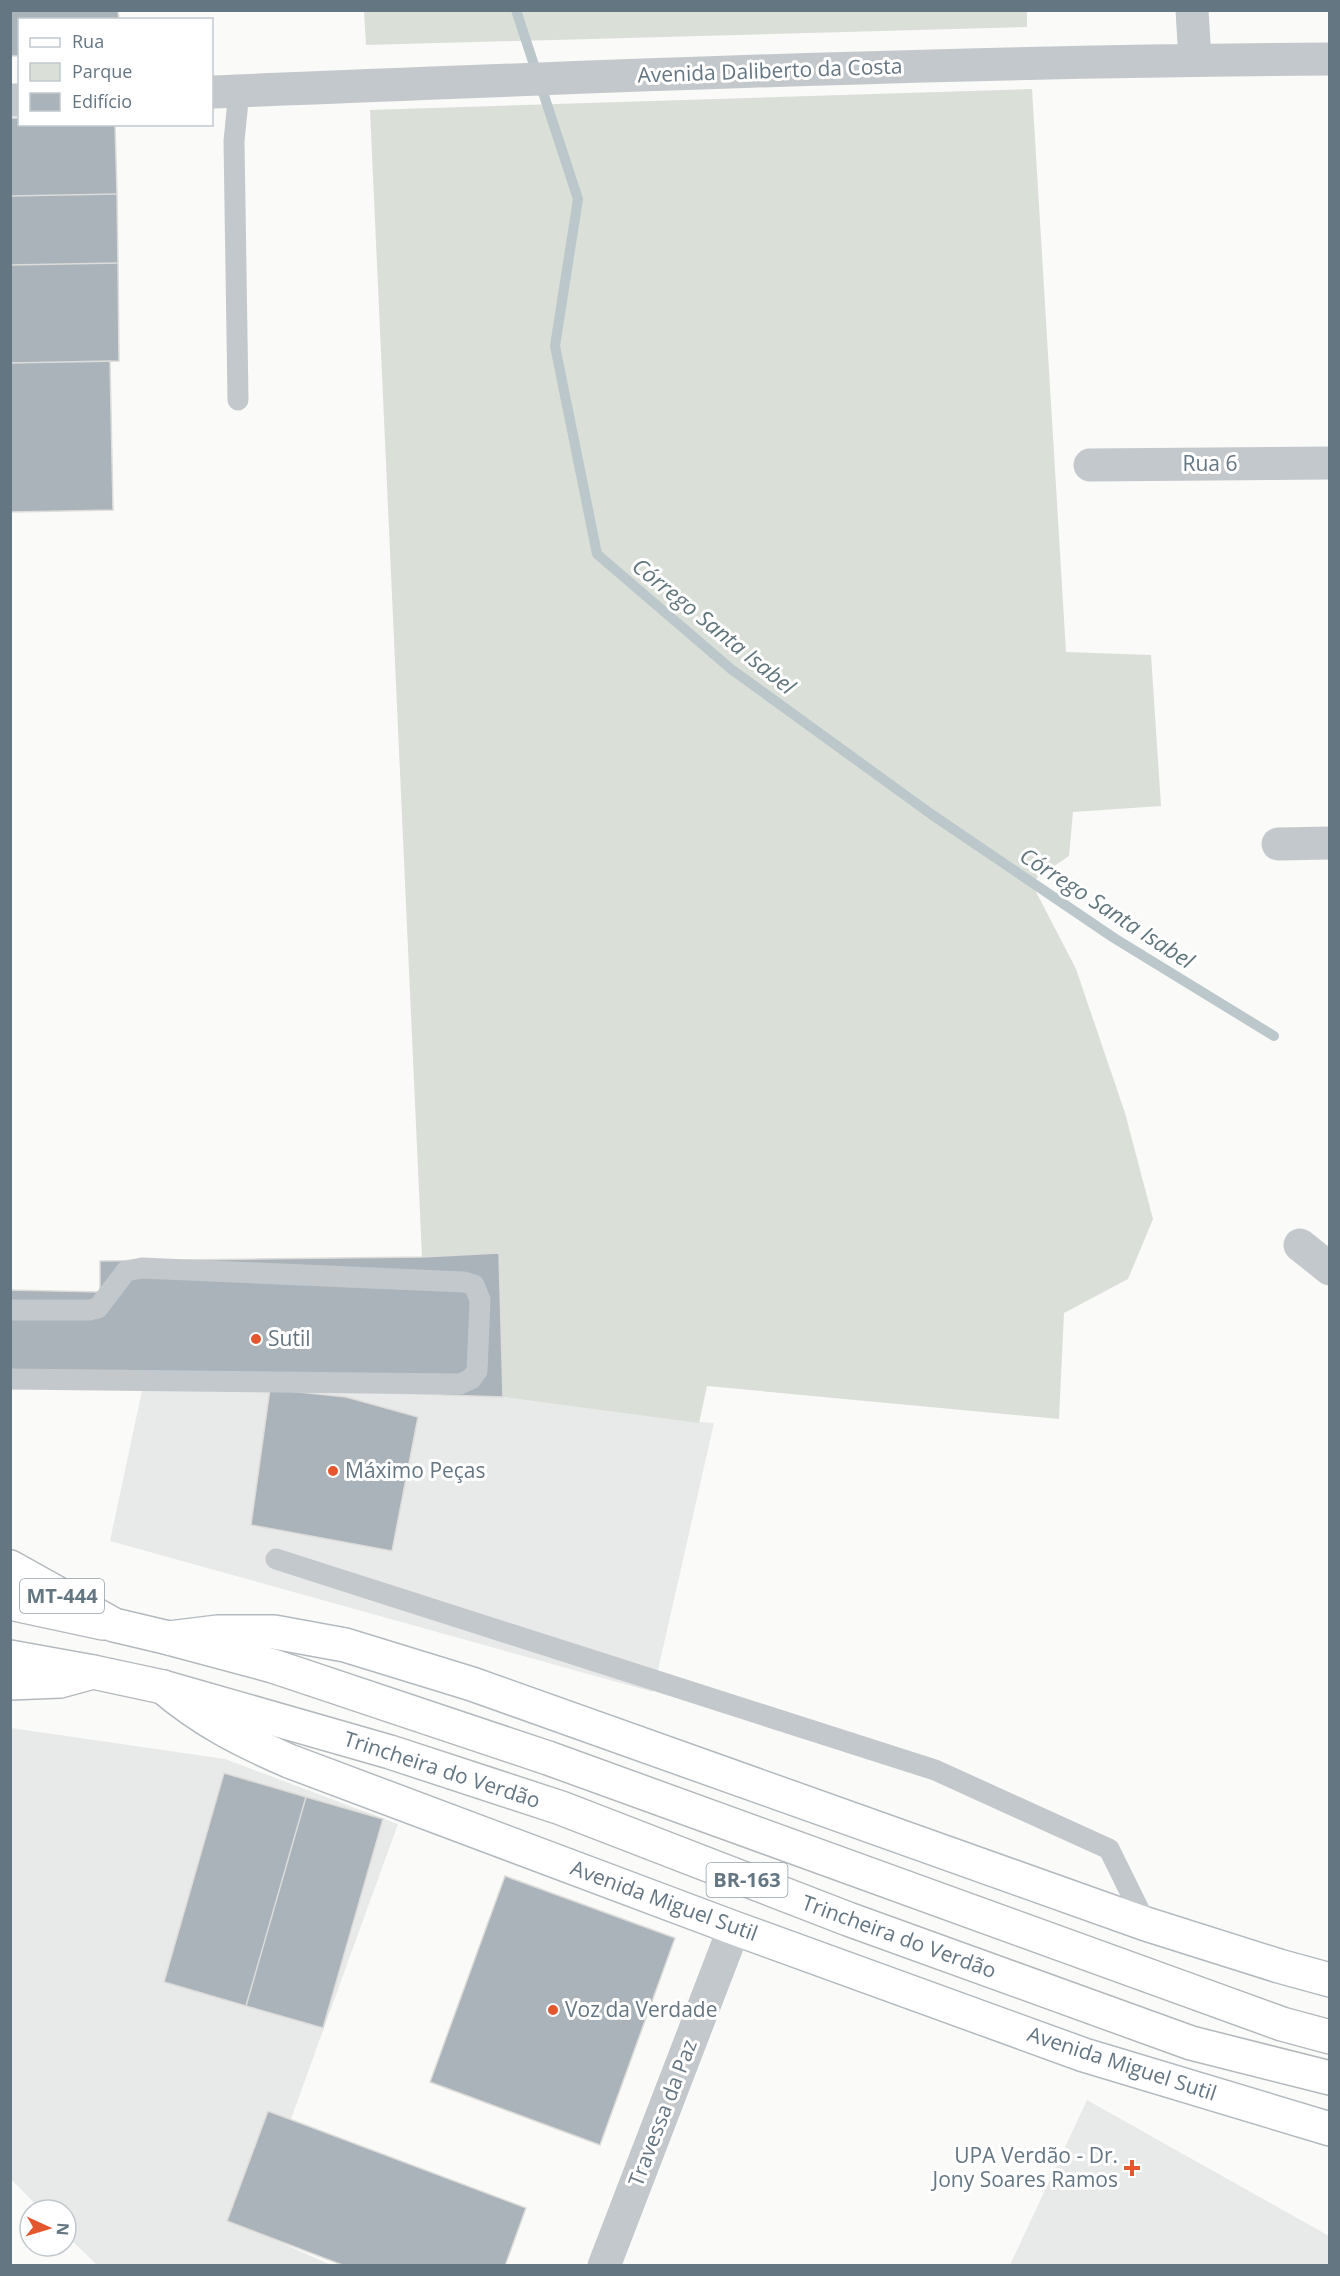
<svg xmlns="http://www.w3.org/2000/svg" width="1340" height="2276" viewBox="0 0 1340 2276" font-family="'Open Sans',sans-serif">
  <style>
    .built { fill: #e8e9e9 }
    .green { fill: #dadfd7 }
    .lines { fill: none; stroke-linecap: round; stroke-linejoin: round }
    .stream { stroke: #bbc7cb; stroke-width: 10 }
    .building { fill: #aab3b9; stroke: #dcdcda; stroke-width: 1.5 }
    .secondary-casing { stroke: #b3babf; stroke-width: 36 }
    .primary-casing { stroke: #b5babe; stroke-width: 36 }
    .highway-casing { stroke: #b4b9bd; stroke-width: 36 }
    .lane { stroke: #c3c8cc; stroke-width: 21 }
    .street { stroke: #c3c8cc; stroke-width: 33 }
    .secondary { stroke: #fff; stroke-width: 33 }
    .primary { stroke: #fff; stroke-width: 33 }
    .highway { stroke: #fff; stroke-width: 33 }
    .poi-dot { fill: #e4572e; stroke: #fff; stroke-width: 2 }
    .labels { text-anchor: middle; stroke-width: 6; stroke-linejoin: round; paint-order: stroke }
    .shield { fill: #fff; stroke: #939fa8; stroke-width: 1.5 }
    .shield-label { font-size: 20px; font-weight: bold; fill: #657683 }
    .street-label { font-size: 21px; fill: #657683; stroke: #fff }
    .poi-label { font-size: 21px; fill: #657683; stroke: #fff; text-anchor: start }
    .water-label { font-size: 22px; font-style: italic; fill: #60757c; stroke: #fff }
  </style>
  <rect width="100%" height="100%" fill="#fafaf8"/>
  <path class="built" d="M143,1386l360,11 184,24 27,2 -61,269 -543,-151z
    M11,1728l214,31 173,65 -147,405 80,36h-234l-31,-30v-25h-25l-30,-31z
    M1087,2100l242,136v29h-319z"/>
  <path class="green" d="M1027,11v16l-661,18 -2,-34z
    M1032,89l34,563 85,3 10,151 -88,6 -4,44 -38,26 45,87 49,144 28,106 -25,60 -64,34 -5,106 -352,-33 -8,37 -196,-26 -4,-144 -77,4 -52,-1147z"/>
  <g class="lines">
    <path class="stream" d="M516,10l62,189 -23,147 42,208 134,115 200,145 183,124 160,98"/>
  </g>
  <path class="building" d="M10,10h108l1,10h-99v36h-10z
    M10,118h10v6h95l2,70 -107,2z
    M117,194l1,69 -108,2v-69z
    M118,263l1,98 -109,2v-98z
    M110,361l3,149 -103,2v-149z
    M499,1253l4,144 -233,-8 -260,-2v-97l90,2v-31l322,-4z
    M270,1389l76,8 72,20 -26,134 -141,-26z
    M224,1773l82,24 -60,209 -82,-24z
    M306,1797l77,22 -60,209 -77,-22z
    M505,1876l170,62 -75,207 -170,-63z
    M268,2111l258,97 -21,58h-160l-118,-45z"/>
  <g class="lines">
    <g class="secondary-casing">
      <path id="secondary" d="M169,1638l49,-6h56l71,13 127,39 674,240 133,42 51,14
        M163,1687c40,34 78,53 126,74l445,167 350,127 246,74"/>
    </g>
    <g class="primary-casing">
      <path id="primary" d="M10,1603l93,20
        M10,1657l83,15"/>
    </g>
    <g class="highway-casing">
      <path id="highway" d="M10,1567l104,58 55,13 104,28 275,92 734,266 48,13
        M10,1683l50,-2 33,-9 70,15 227,65 171,56 287,111 343,124 139,35"/>
    </g>
    <path class="lane" d="M238,400l-4,-259 5,-50
      M10,1310h79l9,-2 28,-37 16,-3 322,14 10,3 6,15 -3,71 -6,8 -11,5 -450,-5
      M276,1559l659,211 174,79 37,75"/>
    <path class="street" d="M1192,10l3,50
      M212,92c372,-15 745,-31 1118,-33
      M10,100h10
      M1090,465l240,-2
      M1278,844l52,-1
      M1300,1245l30,24
      M604,2266l130,-338"/>
    <use href="#secondary" class="secondary"/>
    <use href="#primary" class="primary"/>
    <use href="#highway" class="highway"/>
  </g>
  <g class="poi-dot">
    <circle cx="256" cy="1339" r="6"/>
    <circle cx="333" cy="1471" r="6"/>
    <circle cx="553" cy="2010" r="6"/>
    <path d="M1129 2159h6v6h6v6h-6v6h-6v-6h-6v-6h6z"/>
  </g>
  <g class="labels">
    <g class="shield">
      <rect x="20" y="1579" width="84" height="34" rx="4.5"/>
      <rect x="706.5" y="1863" width="81" height="34" rx="4.5"/>
    </g>
    <g class="shield-label">
      <text x="62" y="1603">MT-444</text>
      <text x="747" y="1887">BR-163</text>
    </g>
    <g class="street-label">
      <text transform="translate(770 71) rotate(-2)" y="7">Avenida Daliberto da Costa</text>
      <text x="1210" y="471">Rua 6</text>
      <text transform="translate(442 1770) rotate(18)" y="7">Trincheira do Verdão</text>
      <text transform="translate(664 1901) rotate(20)" y="7">Avenida Miguel Sutil</text>
      <text transform="translate(899 1937) rotate(20)" y="7">Trincheira do Verdão</text>
      <text transform="translate(1122 2064) rotate(18)" y="7">Avenida Miguel Sutil</text>
      <text transform="translate(663 2113) rotate(-69)" y="7">Travessa da Paz</text>
    </g>
    <g class="poi-label">
      <text x="268" y="1346">Sutil</text>
      <text x="345" y="1478">Máximo Peças</text>
      <text x="565" y="2017">Voz da Verdade</text>
      <text x="1118" y="2163" text-anchor="end">UPA Verdão - Dr.<tspan x="1118" dy="24">Jony Soares Ramos</tspan></text>
    </g>
    <g class="water-label">
      <text transform="translate(714 626) rotate(39)" y="8">Córrego Santa Isabel</text>
      <text transform="translate(1107 908) rotate(33)" y="8">Córrego Santa Isabel</text>
    </g>
  </g>
  <rect width="1340" height="2276" fill="none" stroke="#657683" stroke-width="24"/>
  <rect x="18" y="18" width="195" height="108" fill="#ffffff" stroke="#c1c8cd" stroke-width="1.5"/>
  <rect x="30" y="38" width="30" height="9" fill="#ffffff" stroke="#c1c8cd" stroke-width="1.5"/>
  <text x="72" y="48" font-size="18" fill="#657683">Rua</text>
  <rect x="30" y="63" width="30" height="18" fill="#dadfd7" stroke="#c1c8cd" stroke-width="1.5"/>
  <text x="72" y="78" font-size="18" fill="#657683">Parque</text>
  <rect x="30" y="93" width="30" height="18" fill="#aab3b9" stroke="#c1c8cd" stroke-width="1.5"/>
  <text x="72" y="108" font-size="18" fill="#657683">Edifício</text>
  <g transform="translate(48 2228) rotate(94)"><circle r="28" fill="#ffffff" stroke="#c1c8cd" stroke-width="1.5"/>
  <path d="M0-4.5L10 22L0 15L-10 22Z" fill="#e4572e"/>
  <text y="-9" font-size="16" font-weight="bold" text-anchor="middle" fill="#657683">N</text>
  </g>
</svg>
